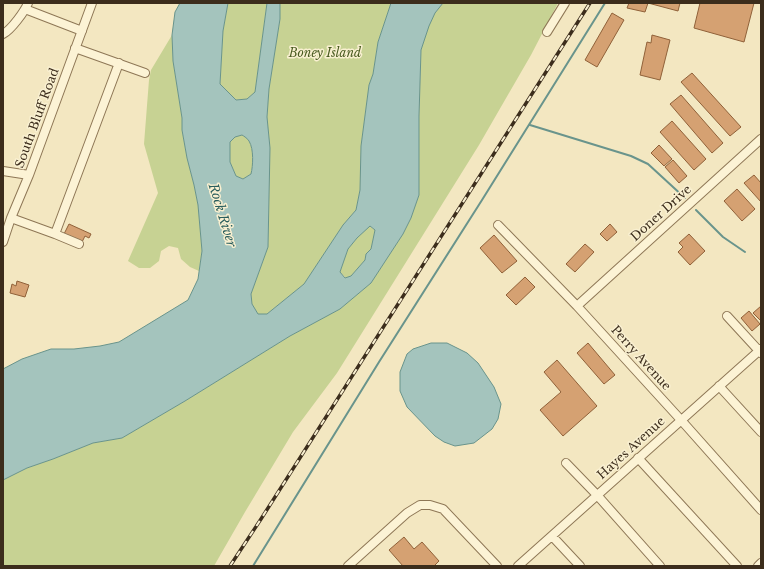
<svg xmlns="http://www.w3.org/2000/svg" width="764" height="569" viewBox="0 0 764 569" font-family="'Libre Baskerville',serif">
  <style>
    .green { fill: #c7d293 }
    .water { fill: #a4c4bd; stroke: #69948c; fill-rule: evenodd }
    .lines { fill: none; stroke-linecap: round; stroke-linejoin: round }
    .stream { stroke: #69948c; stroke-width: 2 }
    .building { fill: #d5a172; stroke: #906139 }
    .minor-casing { stroke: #8e7756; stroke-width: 10 }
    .minor { stroke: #fcf3d5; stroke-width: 8 }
    .rail-casing { stroke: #3c2d1c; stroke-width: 3.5 }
    .rail { stroke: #f9f0d1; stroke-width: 2; stroke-dasharray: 6; stroke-linecap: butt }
    .labels { text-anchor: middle; stroke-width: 3; stroke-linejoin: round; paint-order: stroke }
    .park-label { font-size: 12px; font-style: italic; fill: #495b20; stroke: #f9f0d1 }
    .street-label { font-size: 12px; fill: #3c2d1c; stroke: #f9f0d1 }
    .water-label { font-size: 13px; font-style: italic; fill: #2a5e5d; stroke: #f9f0d1 }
  </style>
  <rect width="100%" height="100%" fill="#f3e7c1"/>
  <path class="green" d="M228,3h39l-12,89 -8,7 -11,1 -16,-16 3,-53z
    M280,3h111l-13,39 -5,32 -4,11 -8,61 -1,44 -4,20 -13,15 -39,59 -37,30h-10l-5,-10 -1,-10 17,-47 2,-99 -3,-30 2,-29 11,-70z
    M443,3h115l-27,52 -52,90 -142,228 -44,59 -48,80 -31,54h-211v-86l24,-12 26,-9 40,-16 29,-5 63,-37 105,-65 50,-27 31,-26 32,-49 8,-16 8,-23v-79l2,-66 7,-24 7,-13z
    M172,35l1,26 9,57v12l5,28 7,27 4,20 4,46 -3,20 -9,-4 -9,-8 -3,-11 -9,-2 -8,5 -2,10 -9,7h-11l-11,-7 30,-68 -14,-49 5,-64 2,-10z
    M242,135c2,1 6,3 7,6 5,8 4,25 2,33l-8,5 -7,-3 -6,-14v-20l5,-5z
    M369,226l6,4 -4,19 -5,5 -1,6 -14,16 -5,2 -6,-6 8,-23 9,-11z"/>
  <path class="water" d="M180,3h48l-5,28 -3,53 16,16 11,-1 8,-7 12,-89h13v16l-11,70 -2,28 3,31 -2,99 -17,47 1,10 6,10h9l37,-30 39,-59 13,-15 4,-20 1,-44 8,-61 4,-11 5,-32 13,-39h52l-8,10 -6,13 -8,24 -2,66v79l-8,23 -8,16 -32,49 -31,26 -50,27 -105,65 -63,37 -29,5 -40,16 -26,9 -24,12v-111l19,-10 29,-10h23l26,-3 19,-4 69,-42 10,-21 4,-28 -4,-46 -4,-20 -7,-27 -5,-28v-12l-9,-57 -1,-26 3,-23zM242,135c2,1 6,4 7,6 5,8 4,25 2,33l-8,5 -7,-3 -6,-14v-20l5,-5zM370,226l5,4 -4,19 -5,5 -1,6 -14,16 -6,2 -5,-6 8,-23 9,-11z
    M431,343h16l20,10 11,10 16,24 7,17 -3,15 -6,10 -18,14 -19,3 -11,-4 -9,-6 -28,-29 -7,-16v-19l7,-18 6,-5z"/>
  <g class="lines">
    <path class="stream" d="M530,125l101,31 17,8 37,34
      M696,210l27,27 22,15
      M253,566l126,-204 103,-162 123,-197"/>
  </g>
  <path class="building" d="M629,3h51l-2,8 -30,-8 -3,9 -18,-4z
    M700,3h54l-10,39 -50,-14z
    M612,13l12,7 -27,47 -12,-7z
    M652,35l18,5 -10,40 -20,-5 7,-33 4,1z
    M692,73l49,54 -11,9 -49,-54z
    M681,95l42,48 -11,10 -42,-49z
    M672,121l34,38 -12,11 -34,-38z
    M659,145l13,14 -8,7 -13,-13z
    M673,160l14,16 -8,7 -14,-16z
    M754,175l7,8v19l-17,-19z
    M737,189l18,20 -13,12 -18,-20z
    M69,224l22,10 -2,4 -4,-2 -3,6 -18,-8z
    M610,224l7,8 -10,9 -7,-7z
    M689,234l16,17 -15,14 -12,-13 5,-5 -4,-4z
    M494,235l23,26 -15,12 -22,-25z
    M585,244l9,8 -19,20 -9,-8z
    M525,277l10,10 -19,18 -10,-10z
    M17,281l12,4 -4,12 -15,-4 2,-9 4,2z
    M761,306v15l-8,-8z
    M749,311l11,13 -8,7 -11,-13z
    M588,343l27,32 -11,9 -27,-31z
    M557,360l40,46 -34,30 -23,-26 21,-18 -17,-20z
    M404,537l10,12 8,-7 17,19 -5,5h-31l-14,-16z"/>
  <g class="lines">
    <g class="minor-casing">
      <path id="minor" d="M25,9l57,22
        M547,32l18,-29
        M3,34c8,-4 22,-23 25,-31
        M75,48l70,25
        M3,171l26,4
        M11,218l44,16 64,-171
        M498,225l79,81 104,114 80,90
        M55,234l24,10
        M3,242l8,-24 18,-43 63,-172
        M577,306l184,-167
        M727,316l34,37
        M719,386l42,46
        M638,458l99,108
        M566,463l31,32 63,71
        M552,536l28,30
        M348,566l59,-53 13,-8h10l13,4 54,57
        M518,566l243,-217
        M758,566l3,-3"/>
    </g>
    <use href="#minor" class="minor"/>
    <g class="rail-casing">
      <path id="rail" d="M230,566l31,-47 329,-516"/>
    </g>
    <use href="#rail" class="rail"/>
  </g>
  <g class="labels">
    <g class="park-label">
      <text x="325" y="57">Boney Island</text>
    </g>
    <g class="street-label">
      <text transform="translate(37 118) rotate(-70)" y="4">South Bluff Road</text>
      <text transform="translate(661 213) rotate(-42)" y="4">Doner Drive</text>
      <text transform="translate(641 358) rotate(48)" y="4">Perry Avenue</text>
      <text transform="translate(631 448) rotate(-42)" y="4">Hayes Avenue</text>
    </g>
    <g class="water-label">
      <text transform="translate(223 215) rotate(73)" y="5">Rock River</text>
    </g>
  </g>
  <rect width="764" height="569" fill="none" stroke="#3c2d1c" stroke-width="8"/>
</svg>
